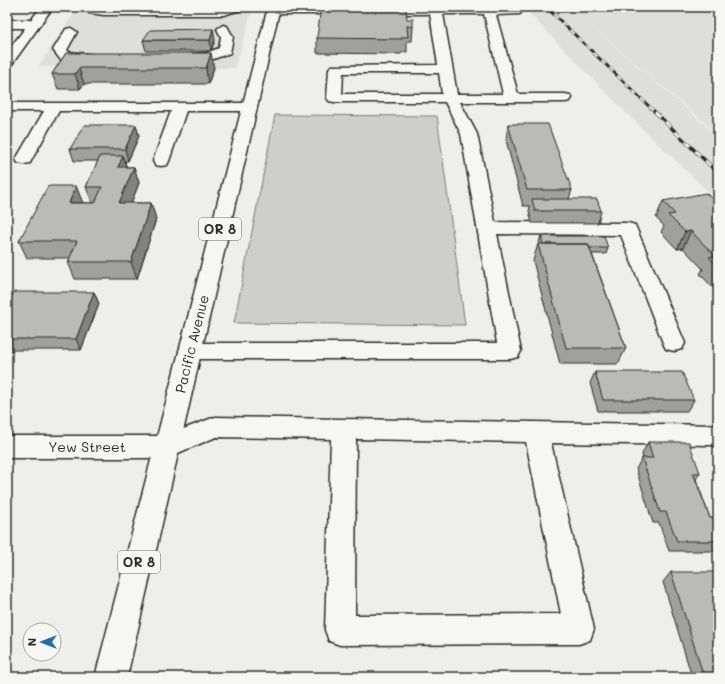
<svg xmlns="http://www.w3.org/2000/svg" width="725" height="684" viewBox="0 0 725 684" font-family="Mali,sans-serif">
  <style>
    .built { fill: #dededb }
    .green { fill: #cececa; stroke: #7c7c7a }
    .lines { fill: none; stroke-linecap: round; stroke-linejoin: round }
    .minor-casing { stroke: #2b2b2b; stroke-width: 3 }
    .highway-casing { stroke: #2b2b2b; stroke-width: 3 }
    .minor { fill: #f6f6f2; fill-rule: evenodd }
    .highway { fill: #f6f6f2; fill-rule: evenodd }
    .rail-far1-casing { stroke: #2b2b2b; stroke-width: 3 }
    .rail-casing { stroke: #2b2b2b; stroke-width: 3.5 }
    .rail-far1 { stroke: #f6f6f2; stroke-width: 2; stroke-dasharray: 5.5; stroke-linecap: butt }
    .rail { stroke: #f6f6f2; stroke-width: 2.5; stroke-dasharray: 7; stroke-linecap: butt }
    .wall { fill: #a0a09d; stroke: #2b2b2b }
    .shaded-wall { fill: #828280; stroke: #2b2b2b }
    .building { fill: #babab7; stroke: #2b2b2b }
    .labels { text-anchor: middle; stroke-width: 3.5; stroke-linejoin: round; paint-order: stroke }
    .shield { fill: #f6f6f2; stroke: #686867; stroke-width: 1 }
    .shield-label { font-size: 13px; font-weight: bold; fill: #2b2b2b }
    .street-label { font-size: 14px; fill: #2b2b2b; stroke: #f6f6f2 }
  </style>
  <rect width="100%" height="100%" fill="#eeeeea"/>
  <filter id="ink" filterUnits="userSpaceOnUse"><feTurbulence type="fractalNoise" baseFrequency=".025" numOctaves="2"/><feDisplacementMap in="SourceGraphic" scale="8" xChannelSelector="R" yChannelSelector="G"/><feConvolveMatrix kernelMatrix="1 2 1 2 8 2 1 2 1" color-interpolation-filters="sRGB"/></filter>
  <g filter="url(#ink)">
    <path class="built" d="M78,7h175l-18,61 -197,-1z
      M523,7l195,1v126l-140,-119 140,121v65l-88,-84z"/>
    <path class="green" d="M275,115l162,1 28,209 -231,-2z"/>
    <g class="lines">
      <g class="minor-casing">
        <path id="minor" d="M87,7h155l-2,3 -16,5h-120l-15,-2z
          M269,7l251,1 2,3 -2,3 -24,1 22,79h47l5,1 2,3 -2,3 -5,1h-105l17,32 18,88 133,1 7,2 50,118 -3,6 -8,2 -8,-2 -3,-6 -42,-108 -124,-1 24,117 -3,6 -8,2h-320l-8,-2 -3,-6 3,-6 8,-2h307l-36,-209 -16,-32h-111l-5,-1 -2,-3 2,-29 2,-3 107,-1 -8,-51h-157l-4,-1 -2,-3zM443,14h41l19,80h-46zM343,73h96l3,21h-100z
          M7,20h27l6,4 -6,4h-27z
          M223,25l4,1 6,11 -3,16 -22,8h-31l-2,-3 2,-3 29,-2 13,-5 2,-11 -4,-8z
          M71,28l6,4 -10,18 2,2 30,3 2,3 -2,3 -5,1 -34,-3 -7,-9 13,-21z
          M7,103h242l5,1 2,3 -2,3 -5,1h-63l-17,50 -2,4 -6,1 -6,-1 -2,-4 18,-50h-112l-27,48 -2,4 -6,1 -6,-1 -2,-4 28,-48h-37z
          M215,417l502,8 1,22 -6,-2 -161,-2 43,186 -4,11 -11,4 -239,1 -11,-4 -4,-11 6,-191 -115,-2 -50,21h-159v-22h158zM356,439l170,3 35,172 -206,1z"/>
      </g>
      <g class="highway-casing">
        <path id="highway" d="M41,7h12l-41,57 -5,1v-13z
          M268,7h12l-153,670h-32z"/>
      </g>
      <use href="#minor" class="minor"/>
      <use href="#highway" class="highway"/>
      <g class="rail-far1-casing">
        <path id="rail-far1" d="M546,7l110,106"/>
      </g>
      <g class="rail-casing">
        <path id="rail" d="M655,112l63,61"/>
      </g>
      <use href="#rail-far1" class="rail-far1"/>
      <use href="#rail" class="rail"/>
    </g>
    <path class="wall" d="M407,19l6,8 -1,14h-5v11h-5l-1,2 -84,-1v-15z
      M143,40h72l-4,11h-65z
      M66,53l148,15 -6,16h-124l-4,5h-22l-6,-15z
      M508,124l64,66 -3,9 32,12 -3,12h-66l-3,-12 1,-5h-7l-17,-66z
      M136,125l3,11 -11,25h-3l1,6h8l5,16 -8,20h20l5,16 -19,60h-62l-7,-17 2,-4h-43l-8,-17 57,-55 6,17h10l-6,-16 12,-26h-24l-4,-12z
      M663,201l55,4v88l-18,-19 3,-5 -20,-21 -6,1 -16,-17 3,-6 -8,-8z
      M541,236l67,12 -2,6h-14l34,94 -8,16h-58l-27,-103 5,-17h2l-1,-2z
      M94,292l5,12 -18,46h-74v-44z
      M595,372l99,28 -7,11h-89l-8,-28z
      M718,380v11l-3,-6z
      M648,442l52,31 -4,6 14,39h8v33h-49l-10,-28h-6l-17,-54 6,-11h1l-1,-4z
      M671,572l47,105h-26l-29,-95z"/>
    <path class="shaded-wall" d="M213,29l2,11 -4,11 -1,-11z
      M211,53l3,15 -6,16 -2,-16z
      M79,68l5,16 -4,5 -5,-15z
      M136,125l3,11 -11,25 -3,-12z
      M123,156l5,16 -10,-5z
      M134,167l5,16 -14,36 -6,-16z
      M76,186l7,17h-14z
      M151,203l5,16 -19,60 -6,-17z
      M691,231l-8,17 -6,1 8,-17z
      M94,292l5,12 -18,46 -5,-11z"/>
    <path class="building" d="M321,7l85,1 1,11h6v8l-6,-1 1,11h-6v2l-85,-1z
      M213,29l-3,11h-67l7,-10z
      M66,53h145l-5,15h-127l-4,6h-23z
      M508,124h40l24,66h-45z
      M84,125h52l-11,24h-55z
      M100,156h23l-5,11h16l-15,36h32l-20,59h-63l9,-21h-58l29,-55h28l-7,17h26l7,-16h-16z
      M706,193l12,12v62l-9,-10 6,-1 -24,-25 -6,1 -17,-17 7,-1 -12,-13z
      M532,199h65l4,12h-66z
      M541,236h63l4,12h-18l-2,-4h-45z
      M538,244h50l38,104h-60z
      M14,292h80l-18,47h-69v-33z
      M595,372h87l12,28h-91z
      M648,442h41l11,31h-7l17,45h8v23h-41l-11,-29h-6l-18,-54h11z
      M671,572h47v105h-14z"/>
  </g>
  <g class="labels">
    <g class="shield">
      <rect x="199" y="218" width="42" height="22" rx="3"/>
      <rect x="118" y="551" width="42" height="22" rx="3"/>
    </g>
    <g class="shield-label">
      <text x="220" y="234">OR 8</text>
      <text x="139" y="567">OR 8</text>
    </g>
    <g class="street-label">
      <text transform="translate(192 344) rotate(-76)" y="5">Pacific Avenue</text>
      <text x="87" y="452">Yew Street</text>
    </g>
  </g>
  <rect width="725" height="684" fill="none" stroke="#f6f6f2" stroke-width="24"/>
  <rect x="12" y="12" width="701" height="660" fill="none" stroke="#2b2b2b" stroke-width="1.5" filter="url(#ink)"/>
  <g transform="translate(42 642) rotate(270)"><circle r="19" fill="#f6f6f2" stroke="#a5a5a2"/>
  <path d="M0-3L7 15L0 10L-7 15Z" fill="#1f6fb2"/>
  <text y="-6" font-size="11" font-weight="bold" text-anchor="middle" fill="#2b2b2b">N</text>
  </g>
</svg>
